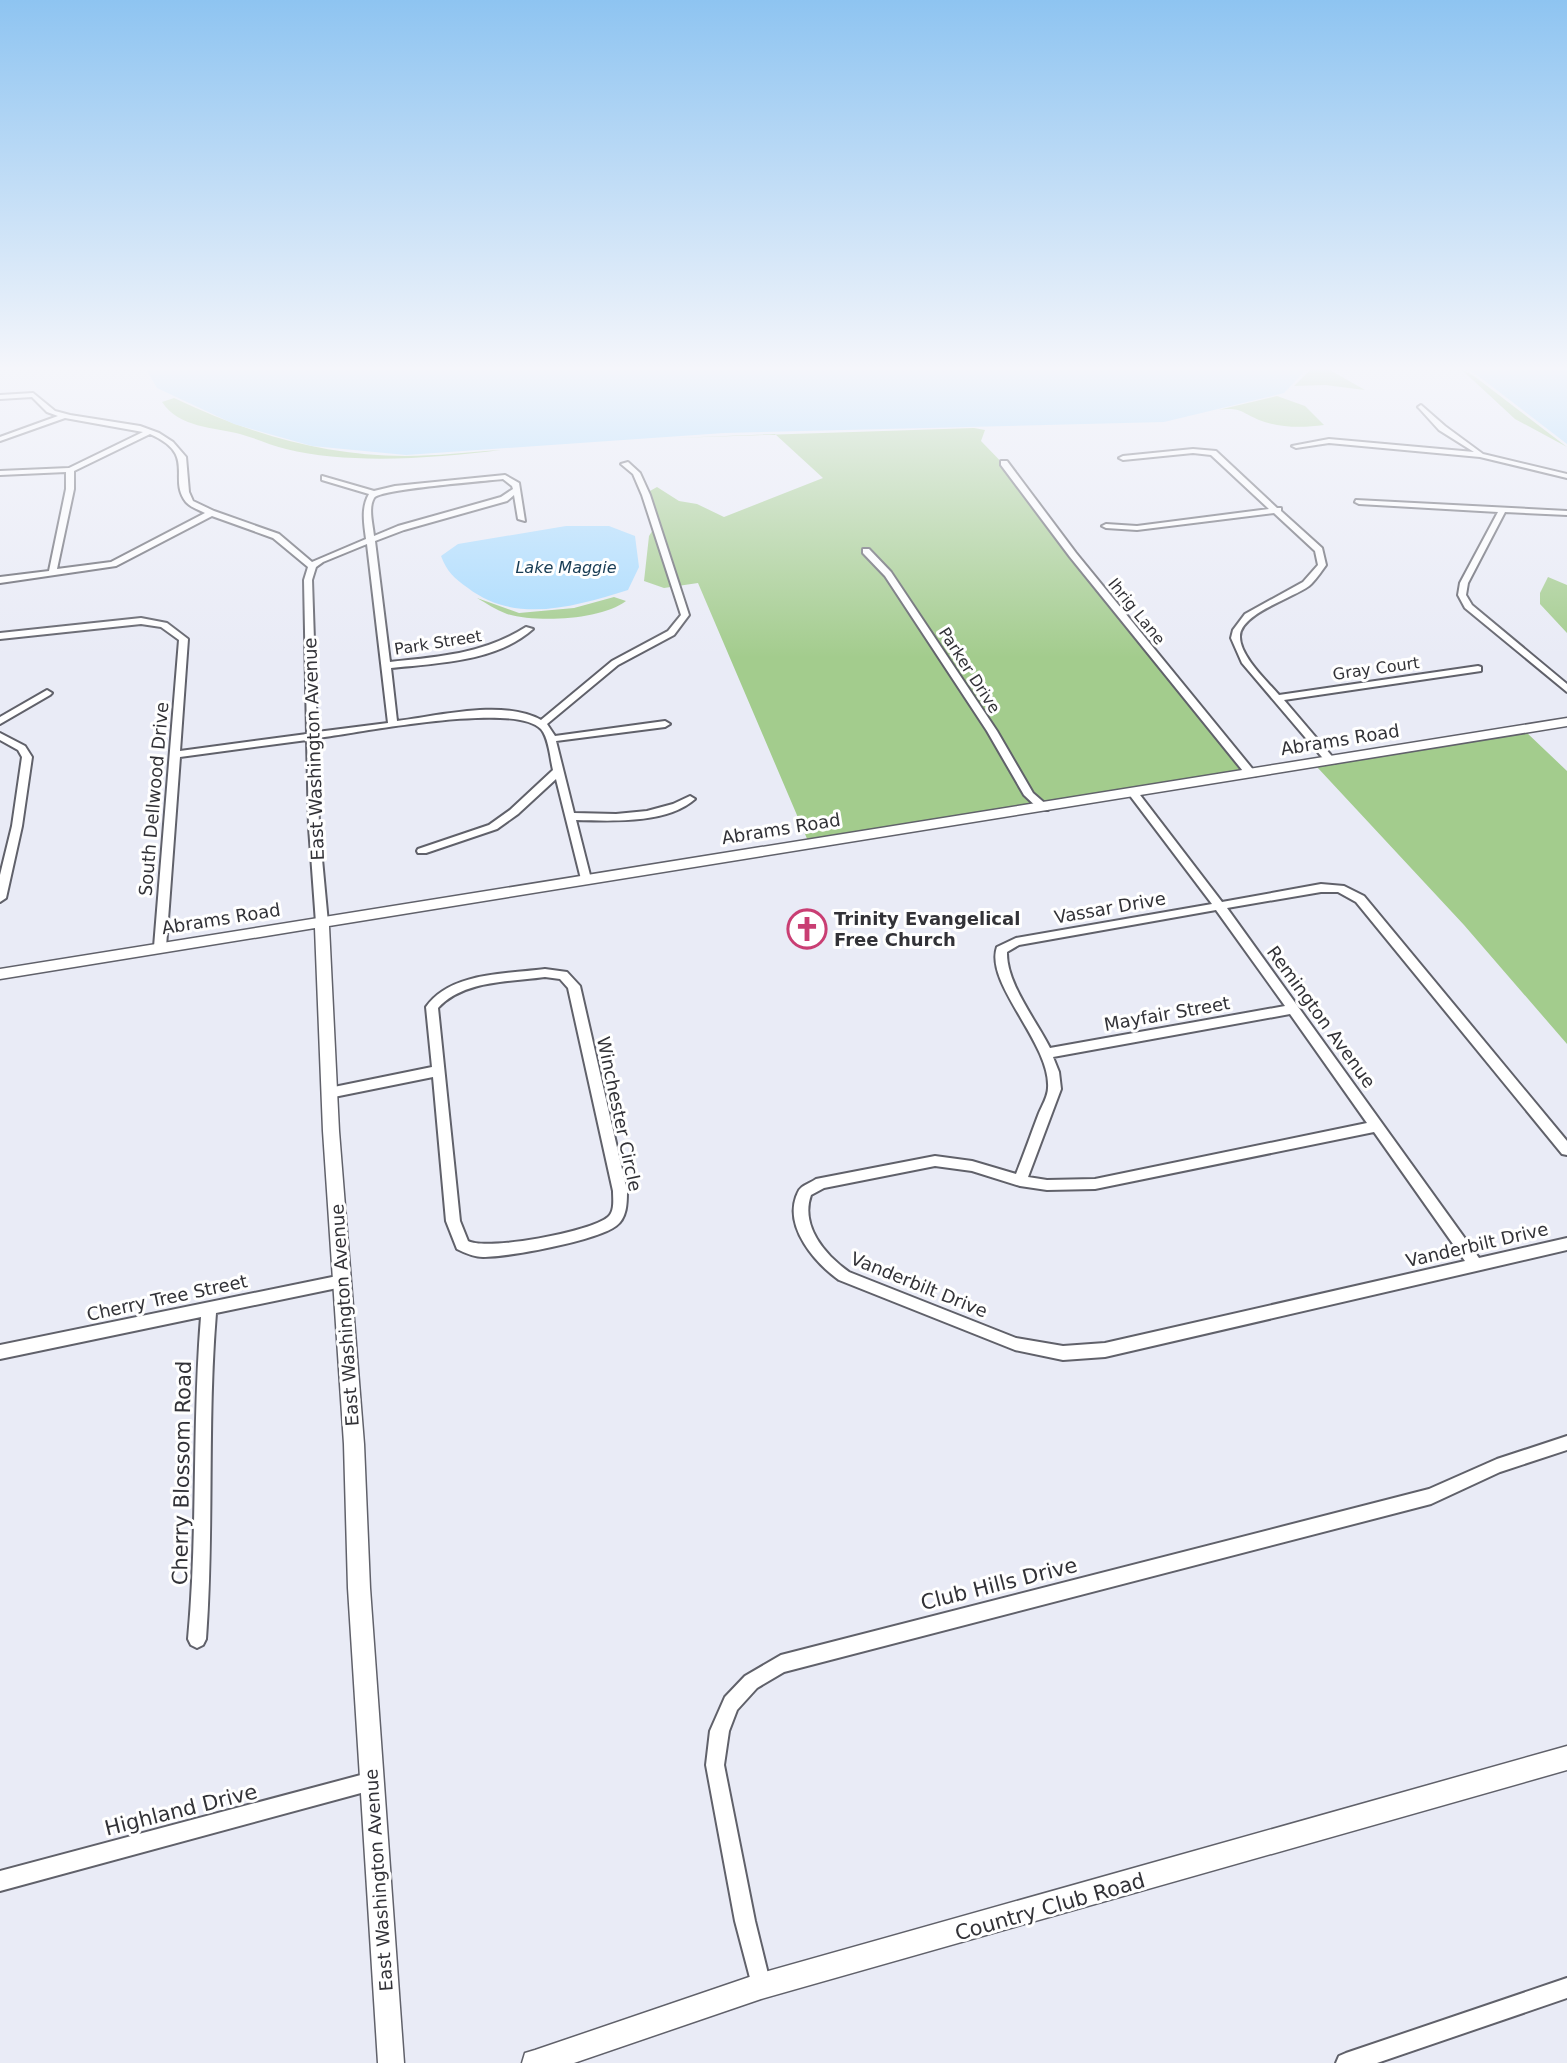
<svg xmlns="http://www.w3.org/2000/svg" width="1567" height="2063" viewBox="0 0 1567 2063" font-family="'DejaVu Sans',sans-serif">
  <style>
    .green { fill: #a3cc8d }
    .water { fill: #a8dbfe }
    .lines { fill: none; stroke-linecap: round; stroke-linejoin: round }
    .minor-casing { stroke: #60616a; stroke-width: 4 }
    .tertiary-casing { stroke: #60616a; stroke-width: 3 }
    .minor { fill: #fff; fill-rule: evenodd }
    .tertiary { fill: #fff; fill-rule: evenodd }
    .labels { text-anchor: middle; stroke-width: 6; stroke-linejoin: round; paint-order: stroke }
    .far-water-label { font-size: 16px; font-style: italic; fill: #173c54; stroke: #fff }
    .far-street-label { font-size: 16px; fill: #323237; stroke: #fff }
    .street-label { font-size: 18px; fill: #323237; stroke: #fff }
    .poi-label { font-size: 18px; font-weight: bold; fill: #323237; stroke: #fff; text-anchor: start }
    .near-street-label { font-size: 21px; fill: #323237; stroke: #fff }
  </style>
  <rect width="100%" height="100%" fill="#e9ebf6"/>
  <path class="green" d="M1311,369h17l37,21 -40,-5 -31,1z
    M1461,369l13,7 93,71 -52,-28z
    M1277,396l28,10 19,19c-22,3 -44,3 -65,-5 -19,-8 -18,-13 -41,-10z
    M174,398c73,35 149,58 231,58 32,0 64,-4 96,-6 -66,8 -150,15 -215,-1 -16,-4 -31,-11 -46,-15 -26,-7 -61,-6 -78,-32z
    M974,428l11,2 -4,11 60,62 8,27 201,240 -442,71 -110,-258 -34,5 -20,-7 5,-45 7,-11 -15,-29 16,-9 22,14 18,3 27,13 99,-39 -48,-44 -101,4z
    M1548,577l19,8v48l-27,-29v-11z
    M614,597l12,4c-25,19 -89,22 -119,13 -11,-4 -21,-11 -30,-16l42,15 55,-5z
    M1526,732l41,39v273l-103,-119 -147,-158z"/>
  <path class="water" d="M146,369h1161l-23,24 -120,29 -440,11 -318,22 -94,-9 -78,-22 -77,-36z
    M1466,369h101v75l-90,-69z
    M566,526h43l26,10 4,31 -11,23c-52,16 -112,35 -160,-2 -14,-10 -21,-16 -27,-32l17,-12z"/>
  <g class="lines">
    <g class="minor-casing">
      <path id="minor" d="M33,393l22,18 15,4 70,11 19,7 14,9 13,15 3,35 4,9 21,10 65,23 33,28 54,-23c-2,-16 -5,-31 3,-45l-47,-14v-4l52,15 21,-5 110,-11 14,8 6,38 -7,-2 -4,-24 -7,6 -103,29 -29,11 15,121c48,-5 94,-8 136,-35l7,2c-37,33 -96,34 -142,39l6,53c41,-5 107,-22 144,-1l71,-59 56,-30 13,-16 -39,-120 -9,-21 -12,-10 7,-2 12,11 10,22 39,120 -15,20 -56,30 -71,59 8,12 110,-15 5,3 -5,3 -109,14 18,72 42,1 31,-3 26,-7 17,-8 5,3c-28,25 -83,22 -119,21l15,59 -5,4 -5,-4 -25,-100 -38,35 -21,15 -71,24h-8l-1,-2 1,-2 71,-24 21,-15 43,-40c-3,-12 -4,-32 -12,-41 -27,-28 -183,4 -224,9l2,89 9,96 -6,4 -6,-4 -7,-96 -2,-87 -127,17 -14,190 -2,3h-8l-2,-3 25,-307 -18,-13 -20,-3 -141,15v-6l141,-15 26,5 21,16 -8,112 127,-17 -3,-154 4,-13 -35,-29 -61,-22 -96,50 -116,17v-6l49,-6 17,-82v-17l-66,3v-4l69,-3 74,-36 -78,-14 -65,23v-4l58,-21 -11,-4 -15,-15 -32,2v-4zM150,434c48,21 17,44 36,68 4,5 13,8 19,11l-94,49 -54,7 17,-80v-18zM503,479l9,7 1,3 -12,8 -103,29 -24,10c-1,-11 -6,-28 0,-38 5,-9 112,-17 129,-19zM367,544l21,179 -71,9 -5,-152 4,-13 7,-5z
        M1421,405l24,21 38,28 84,20v4l-87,-21 -151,-14 -33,5 -4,-2 37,-7 145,13 -35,-22 -20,-22 -1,-1z
        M1193,449l23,2 61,57h4v3l41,37 4,17c-5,7 -11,16 -17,21 -16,12 -70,28 -69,51 0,19 27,44 39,58l199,-29 3,1v4l-197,29 52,61 -1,2h-8l-85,-100 -11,-25 2,-8 12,-16 58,-32 15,-17 -3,-14 -41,-38 -137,17 -31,-2 -4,-2 4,-2 31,2 132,-17 -58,-54 -18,-2 -70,7 -4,-2 4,-2z
        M1001,461h6l69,92 179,219v4h-8l-177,-219 -69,-92z
        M1356,500l211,11v4l-62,-3 -37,71 -2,12 6,10 95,79v8l-102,-84 -7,-13 2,-12 38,-71 -139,-8 -4,-2z
        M863,549h6l22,23 106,159 36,62 15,13v4h-8l-16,-15 -37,-64 -102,-155 -22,-23z
        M47,690l5,3 -2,2 -50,29v-7z
        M0,733l25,13 7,11 -10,69 -16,72 -6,4v-27l12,-49 10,-69 -4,-7 -18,-10z
        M1133,790l4,1 85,111 99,-18 23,2 20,10 203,245v14l-5,-1 -206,-252 -18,-10h-17l-94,16 252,350 88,-20v12l-462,107 -42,3 -48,-10 -176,-70c-24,-17 -54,-52 -43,-83 2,-4 2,-7 6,-10 4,-3 10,-5 14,-8l119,-23 37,5 44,13c8,-20 15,-40 23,-61 3,-7 9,-17 9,-25 3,-44 -64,-105 -51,-141l19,-9 196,-34 -84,-111zM1216,910l69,96 -235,42c-14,-28 -44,-65 -43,-96l12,-7zM1290,1014l77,109 -272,56 -48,1 -19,-3 33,-88 -2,-17 -6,-15zM1374,1132l91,129 -360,82 -42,3 -47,-8 -167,-66c-24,-17 -49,-46 -38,-77l13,-7 111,-22 37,5 48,15 27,4 48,-1z
        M545,969l22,3 13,14 47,205c0,12 0,27 -11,35 -20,15 -107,31 -133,31 -9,0 -18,-4 -26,-8l-11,-28 -13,-144 -104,21 -5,-2 -1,-3 1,-3 5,-2 103,-21 -6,-60c24,-35 81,-33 119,-38zM545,977l15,2 8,9 45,203c0,8 2,20 -5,26 -17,15 -121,34 -140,24l-8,-20 -22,-213c25,-28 72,-26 107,-31z
        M342,1275l5,2 2,4 -2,4 -5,2 -126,26c-9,109 -2,218 -10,326l-3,6 -6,3 -6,-3 -3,-6c10,-107 4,-215 13,-322l-201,42v-14z
        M1567,1436v14l-67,22 -69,32 -647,168 -27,16 -20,22 -8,21 -5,34 31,156 16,65 -3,7 -7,3 -7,-3 -19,-72 -29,-156 4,-34 15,-34 20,-21 36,-21 648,-166 68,-30z
        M372,1772l7,2 2,7 -2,7 -7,2 -372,101v-20z
        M1567,1978v20l-190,65h-41l3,-7 7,-3z"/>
    </g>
    <g class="tertiary-casing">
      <path id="tertiary" d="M1567,718v8l-1238,200 10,205 25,313 6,144 34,475h-26l-30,-475 -4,-144 -21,-313 -8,-203 -315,51v-10z
        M1567,1746v24l-806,229 -187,64h-52l3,-10 10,-3 226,-77z"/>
    </g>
    <use href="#minor" class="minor"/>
    <use href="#tertiary" class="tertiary"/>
  </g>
  <linearGradient id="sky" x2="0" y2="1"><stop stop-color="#8ec4f1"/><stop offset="0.56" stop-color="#f5f6fb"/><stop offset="1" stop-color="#f5f6fb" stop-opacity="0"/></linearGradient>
  <rect width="1567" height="658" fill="url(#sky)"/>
  <defs>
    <g id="church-ring" transform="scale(2.0125)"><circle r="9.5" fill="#fff" stroke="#c93e73" stroke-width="1.5"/><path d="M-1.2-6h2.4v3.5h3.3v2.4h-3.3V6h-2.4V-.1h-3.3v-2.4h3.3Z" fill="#c93e73"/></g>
  </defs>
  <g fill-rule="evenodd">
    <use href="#church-ring" x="807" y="929"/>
  </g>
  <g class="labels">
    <g class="far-water-label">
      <text x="566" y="573">Lake Maggie</text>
    </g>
    <g class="far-street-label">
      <text transform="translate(1137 611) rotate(51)" y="6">Ihrig Lane</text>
      <text transform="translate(438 642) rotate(-9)" y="6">Park Street</text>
      <text transform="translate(1376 668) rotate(-8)" y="6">Gray Court</text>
      <text transform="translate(970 670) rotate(57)" y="6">Parker Drive</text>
    </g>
    <g class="street-label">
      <text transform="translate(1340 740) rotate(-9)" y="6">Abrams Road</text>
      <text transform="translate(314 749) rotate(-92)" y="6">East Washington Avenue</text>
      <text transform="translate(154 799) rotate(-85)" y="6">South Dellwood Drive</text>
      <text transform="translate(781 829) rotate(-9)" y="6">Abrams Road</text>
      <text transform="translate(1110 908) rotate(-10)" y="6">Vassar Drive</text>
      <text transform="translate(221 919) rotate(-9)" y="6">Abrams Road</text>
      <text transform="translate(1167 1014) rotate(-10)" y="6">Mayfair Street</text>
      <text transform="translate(1321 1017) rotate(54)" y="6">Remington Avenue</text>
      <text transform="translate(619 1114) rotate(78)" y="6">Winchester Circle</text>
      <text transform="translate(1477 1245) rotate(-13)" y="6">Vanderbilt Drive</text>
      <text transform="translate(919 1285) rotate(22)" y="6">Vanderbilt Drive</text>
      <text transform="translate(167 1298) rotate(-12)" y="6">Cherry Tree Street</text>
      <text transform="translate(345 1315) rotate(-94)" y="6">East Washington Avenue</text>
      <text transform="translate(379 1880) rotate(-94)" y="6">East Washington Avenue</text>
    </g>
    <g class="poi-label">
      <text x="834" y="925">Trinity Evangelical<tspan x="834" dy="21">Free Church</tspan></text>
    </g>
    <g class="near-street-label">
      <text transform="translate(182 1473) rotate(-89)" y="7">Cherry Blossom Road</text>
      <text transform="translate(999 1584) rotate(-14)" y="7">Club Hills Drive</text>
      <text transform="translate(181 1810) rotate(-14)" y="7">Highland Drive</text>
      <text transform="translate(1050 1907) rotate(-16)" y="7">Country Club Road</text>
    </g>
  </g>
</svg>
